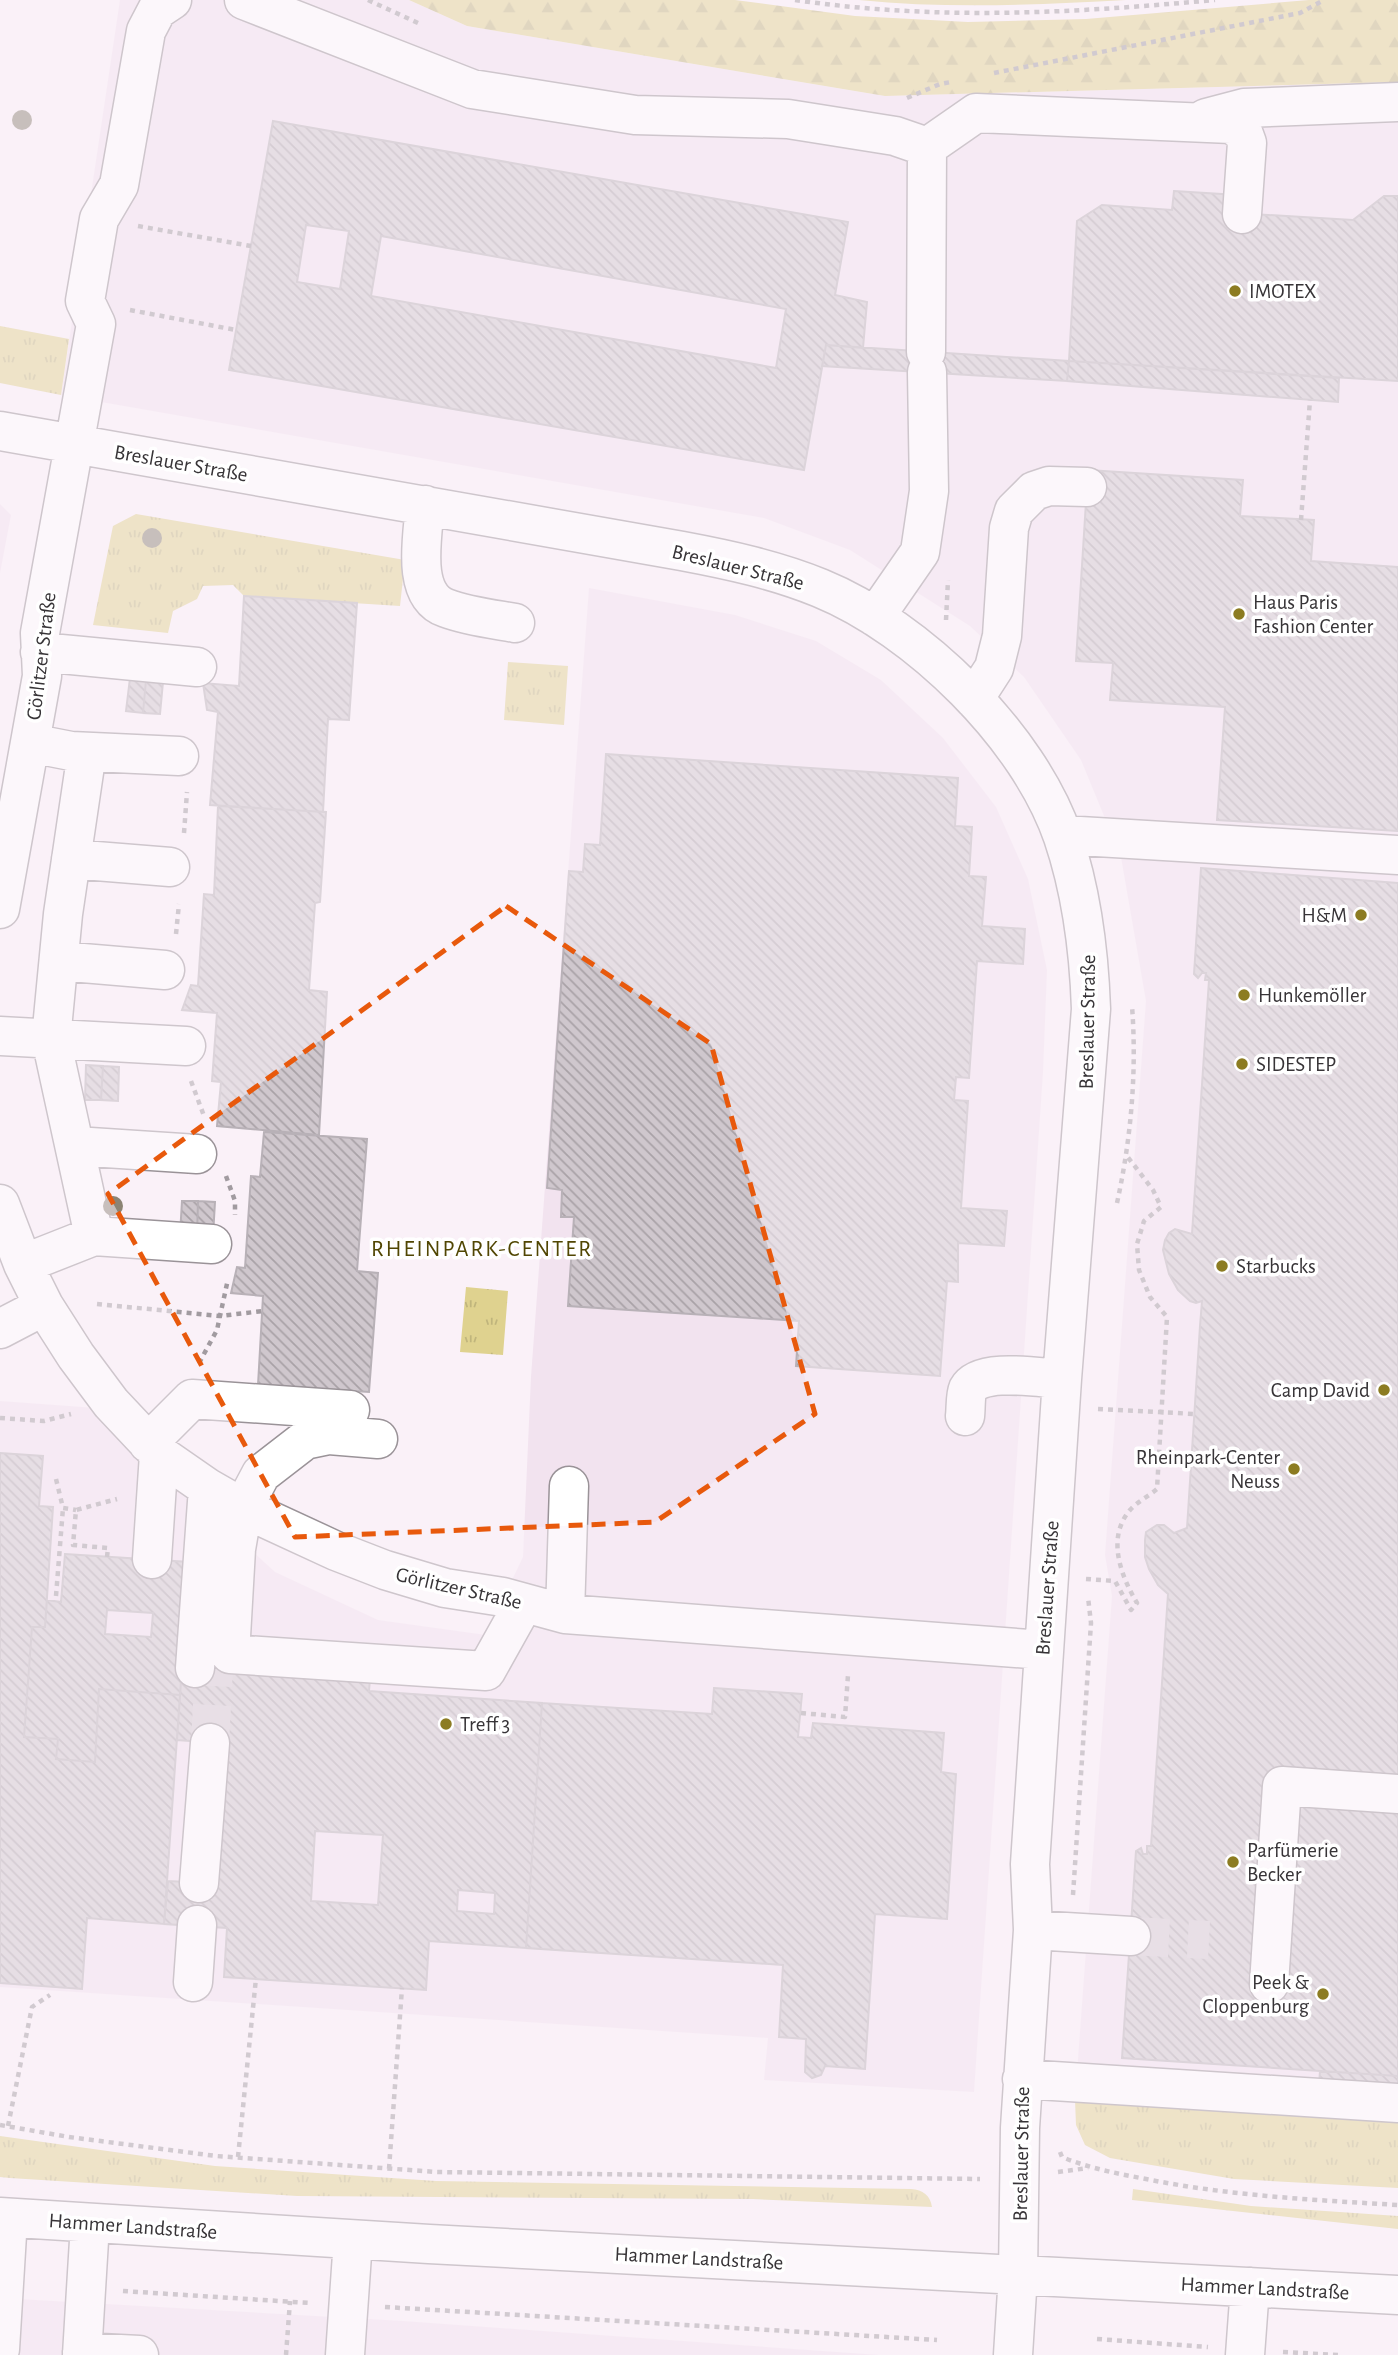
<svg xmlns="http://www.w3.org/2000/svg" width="1398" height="2355" viewBox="0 0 1398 2355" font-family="'Alegreya Sans',sans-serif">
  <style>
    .built { fill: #f2e3ef }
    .grass { fill: url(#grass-tufts) }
    .forest { fill: url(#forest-firs) }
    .building { fill: url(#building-back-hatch); stroke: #b8b1b7; stroke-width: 2; fill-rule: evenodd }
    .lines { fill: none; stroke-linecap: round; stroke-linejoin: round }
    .minor-tunnel { stroke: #d3cbd1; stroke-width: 38; stroke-dasharray: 38 19; stroke-linecap: butt }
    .minor-casing { stroke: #9a9398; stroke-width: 41 }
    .path { stroke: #a19ba0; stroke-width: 4.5; stroke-dasharray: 5 5; stroke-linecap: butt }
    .minor { stroke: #fff; stroke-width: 38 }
    .tree { fill: #8b8474 }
    .marked { fill: none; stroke: #e8590c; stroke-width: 5; stroke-dasharray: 14 9; stroke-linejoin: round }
    .poi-dot { fill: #8c7c22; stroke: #fff; stroke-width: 2.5 }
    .labels { text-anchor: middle; stroke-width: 7; stroke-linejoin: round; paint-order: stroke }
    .poi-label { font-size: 21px; fill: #373437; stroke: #fff; text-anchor: start }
    .street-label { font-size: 21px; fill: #373437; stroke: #fff }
    .neighbourhood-label { font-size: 23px; letter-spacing: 2px; fill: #514603; stroke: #fff }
  </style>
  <defs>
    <pattern id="grass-tufts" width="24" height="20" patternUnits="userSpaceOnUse" patternTransform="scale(1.75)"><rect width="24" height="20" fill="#dfd28f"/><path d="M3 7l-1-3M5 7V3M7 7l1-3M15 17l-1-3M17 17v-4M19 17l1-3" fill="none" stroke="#c0b57c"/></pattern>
    <pattern id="forest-firs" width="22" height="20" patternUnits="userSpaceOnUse" patternTransform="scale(1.75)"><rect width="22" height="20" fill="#dfd28f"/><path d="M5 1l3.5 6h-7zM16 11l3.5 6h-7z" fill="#c0b57c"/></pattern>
    <pattern id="building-back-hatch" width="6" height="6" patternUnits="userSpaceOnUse" patternTransform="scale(1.75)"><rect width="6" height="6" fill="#cfc7cd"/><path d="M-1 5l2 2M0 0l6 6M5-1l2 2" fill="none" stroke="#a9a2a7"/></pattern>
  </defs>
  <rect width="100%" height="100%" fill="#faf1f8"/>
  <path class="built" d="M120,0h289l58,26 418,70 513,-14v2038l-323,-20 37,-504 -7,-41 41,-554 -25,-144 -40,-97 -57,-83 -54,-51 -120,-76 -86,-32 -703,-123z
    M0,504l11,11 -11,58z
    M589,588l146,27 81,26 65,39 62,58 53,69 32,72 19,91 -4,102 -69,1020 -210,-12 4,-42 -768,-51v-586l96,7 179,164 103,48 108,15 37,-78 8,-180z
    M0,2298l403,23 476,34h-879z"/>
  <path class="grass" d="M859,0h267c-89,5 -178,9 -267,0z
    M0,326l69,13 -8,56 -61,-12z
    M136,514l269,46 -5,46 -156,-10 -11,-11 -30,1 -6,13 -24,12 -5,22 -75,-8 20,-99z
    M508,662l60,4 -4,59 -60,-5z
    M466,1287l42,4 -5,64 -43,-3z
    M1075,2100l323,20v68l-164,-9 -124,-21 -25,-13 -9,-20z
    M0,2136l215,30 221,15 475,8c12,1 19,6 21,18l-179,-8 -456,-3 -287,-18 -10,-1z
    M1133,2189l118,17 147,10v13l-266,-29z"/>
  <path class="forest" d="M409,0h326l120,16 113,6 118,-3 223,-19h89v82l-513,14 -418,-70z"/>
  <path class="building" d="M273,121l575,101 -13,73 32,7 -4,46 -37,-3 -22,125 -575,-100zM306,225l43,6 -9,58 -43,-7zM381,236l405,73 -10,59 -405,-72z
    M1174,191l63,4 -1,18 117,7 31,-24h14v185l-329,-20 8,-140 25,-16 70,5z
    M826,345l243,16 -2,20 -245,-15z
    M1069,361l270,17 -1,24 -271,-21z
    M1088,470l155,10 -3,36 74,4 -3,41 87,6v264l-181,-11 8,-113 -115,-7 3,-37 -37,-2z
    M244,596l113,7 -8,117 -21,-1 -5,93 -113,-7 8,-93 -11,-2 -4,-27 36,3z
    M130,678l16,2 -3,33 -17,-2z
    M146,680l17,2 -3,32 -17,-1z
    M606,754l352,24 -3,48 17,1 -3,49 17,1 -4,49 43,3 -2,35 -46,-3 -8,117 -13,-1 -2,23 14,1 -7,107 46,3 -3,35 -46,-3v39l-11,-1 -7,95 -144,-10 3,-45 -231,-15 6,-89h-13l1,-27 -15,-2 22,-317 14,1 2,-28 15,1z
    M218,806l108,6 -6,90 -5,1 -6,87 18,2 -8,143 -102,-9 4,-44 -9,-1 5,-68 -35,-3 9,-25 7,1 6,-92 10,1z
    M1201,868l197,15v1193l-276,-18 14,-207 5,-3 2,6h4v-8h4l17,-252 -10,-9 -9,-16 -4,-12v-17l1,-8 11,-7h7l10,8 13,-5 13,-202 2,-25 -6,2 -6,-2 -12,-11 -9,-16 -6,-24 2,-10 4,-7 6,-4 17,5 17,-254h-4l1,-7h-4l-4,5 -4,-4z
    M86,1065l17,1 -2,34h-16z
    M103,1066l16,1 -1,34 -17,-1z
    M264,1132l103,7 -10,132 21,2 -9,119 -111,-7 5,-89 -32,-3 6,-26 8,1 6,-92 9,1z
    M182,1201h16l-1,35 -17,-1z
    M198,1201l17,1 -2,34h-16z
    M0,1453l43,3 -4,50 14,1 -8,120h-13l-8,110 34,2 -2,20 39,3 4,-73 81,6 -16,229 -77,-6 -5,71 -82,-6z
    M65,1554l124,8 -9,133 -81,-6 -4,73 -39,-3 2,-20 -34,-2 8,-110h13l2,-27 14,2zM107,1610l46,3 -2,24 -46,-3z
    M182,1667l188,12 -1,12 173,12 -16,245 -97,-7 -3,49 -202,-13 3,-49 -63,-4 4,-43 41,2 10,-140 -42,-3zM315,1831l68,4 -5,70 -67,-4zM458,1890l37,3 -1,21 -37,-3z
    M714,1688l88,6 -4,43 13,1 2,-15 131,10 -3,39 15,2 -9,145 -72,-5 -10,155 -40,-3 -4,9 -9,3 -7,-6 1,-33 -27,-2 4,-72 -257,-17 16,-245 170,11z
    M1320,2071l78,5v15l-79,-6z"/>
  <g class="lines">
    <path class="minor-tunnel" d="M210,1743l4,-75
      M1131,1936l78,4"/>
    <g class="minor-casing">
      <path id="minor" d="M244,0l228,89 163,26 153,4 107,17 32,11
        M1206,118l38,-10 154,-6
        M927,147l49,-34 255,11 12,8 4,11 -5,71
        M926,352l1,-205
        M0,431l682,120c48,9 94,19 138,37 98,40 209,149 243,249 19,56 26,113 28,172l-29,370 -32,485 3,66 -13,198 -2,147 -5,80
        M425,505c-2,30 -15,90 21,103 21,8 46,11 69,15
        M875,617l45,-65 9,-61 -2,-119
        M40,652l157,15
        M974,699l20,-31 8,-32 7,-108 5,-17 20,-20 15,-5 38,1
        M30,743l41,8 108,5
        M87,752l-24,162 -12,125 43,197
        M1063,835l335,20
        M71,859l99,8
        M0,909l42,-233 -2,-43 56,-309 -11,-23 14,-82 20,-34 27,-154 11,-21 15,-10
        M59,961l106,9
        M0,1036l186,10
        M75,1146l122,8
        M0,1204l23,60 21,42 32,50 35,47 48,51 49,34 35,20 93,43 49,19 60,18 58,9 62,17 478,36
        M23,1264l71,-28 118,8
        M0,1329l44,-23
        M965,1416c1,-7 0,-20 3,-27 12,-22 72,-11 94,-10
        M378,1439l-49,-4 -24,5 -44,34 -18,34 -7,41 -6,105 256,17 38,-68
        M148,1443l44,-44 158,11
        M152,1559l7,-105
        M565,1614l4,-128
        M195,1668l13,-180
        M199,1883l11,-140
        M1033,1930l98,6
        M193,1982l4,-57
        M1269,1984l13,-198 116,8
        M1022,2079l376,24
        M0,2217l429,27 969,51
        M0,2349l8,-131
        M82,2352l57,3
        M82,2355l8,-131
        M345,2355l8,-115
        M1245,2355l5,-68"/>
    </g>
    <path class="path" d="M368,0l50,23
      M795,0c145,21 275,13 420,0
      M994,73l306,-60 24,-13
      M907,98l33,-14 11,-2
      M138,226l113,20
      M130,310l106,20
      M1301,520l9,-120
      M946,620l2,-40
      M184,833l3,-41
      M176,934l3,-30
      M191,1081l13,35
      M226,1176l9,25v14
      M1117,1203c14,-64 20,-131 15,-197
      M97,1304l123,12 43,-5
      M199,1363l18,-33 11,-51
      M1098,1409l97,5
      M0,1418l44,3 27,-7
      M56,1479l7,29 13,2
      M107,1557l1,-9 -35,-3 3,-35 41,-11
      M1086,1579l29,2 16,29 6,-7c-16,-27 -31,-65 -7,-93 7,-8 19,-14 27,-21l10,-172 -17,-20 -11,-27 -2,-26 7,-23 17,-14 -8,-17 -26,-34
      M56,1596l7,-88
      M801,1713l44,4 3,-42
      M1073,1895l18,-272 -3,-26
      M0,2125l69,12 147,19 221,16 543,7
      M8,2126l24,-119 18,-12
      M1060,2152l2,5c29,12 58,17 89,23 82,16 164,20 247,25
      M238,2157l18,-179
      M389,2169l13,-181
      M1058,2172l30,-4
      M123,2291l187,12
      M385,2307l552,33
      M1097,2339l111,8
      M1283,2352l55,3
      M286,2355l4,-54"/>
    <use href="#minor" class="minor"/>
  </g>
  <g class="tree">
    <circle cx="22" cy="120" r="10"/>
    <circle cx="152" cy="538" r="10"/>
    <circle cx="113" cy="1206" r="10"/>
  </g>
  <path d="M0 0H1398V2355H0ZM506,906l205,138 104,370 -160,108 -360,15 -187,-343z" fill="#faf1f8" fill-opacity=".55" fill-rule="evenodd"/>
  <path class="marked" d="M506,906l205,138 104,370 -160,108 -360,15 -187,-343z"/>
  <g class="poi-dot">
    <circle cx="1235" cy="291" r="7"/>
    <circle cx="1239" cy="614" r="7"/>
    <circle cx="1361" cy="915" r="7"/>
    <circle cx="1244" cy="995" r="7"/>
    <circle cx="1242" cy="1064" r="7"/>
    <circle cx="1222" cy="1266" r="7"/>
    <circle cx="1384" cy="1390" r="7"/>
    <circle cx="1294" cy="1469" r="7"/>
    <circle cx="446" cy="1724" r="7"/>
    <circle cx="1233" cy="1862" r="7"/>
    <circle cx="1323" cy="1994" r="7"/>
  </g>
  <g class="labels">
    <g class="poi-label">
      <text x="1249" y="298">IMOTEX</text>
      <text x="1253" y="609">Haus Paris<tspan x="1253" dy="24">Fashion Center</tspan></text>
      <text x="1347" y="922" text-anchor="end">H&amp;M</text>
      <text x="1258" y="1002">Hunkemöller</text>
      <text x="1256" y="1071">SIDESTEP</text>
      <text x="1236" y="1273">Starbucks</text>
      <text x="1370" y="1397" text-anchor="end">Camp David</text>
      <text x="1280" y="1464" text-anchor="end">Rheinpark-Center<tspan x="1280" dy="24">Neuss</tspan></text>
      <text x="460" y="1731">Treff 3</text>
      <text x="1247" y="1857">Parfümerie<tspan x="1247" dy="24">Becker</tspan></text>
      <text x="1309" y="1989" text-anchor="end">Peek &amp;<tspan x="1309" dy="24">Cloppenburg</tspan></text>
    </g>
    <g class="street-label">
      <text transform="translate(181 463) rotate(10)" y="7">Breslauer Straße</text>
      <text transform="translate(738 567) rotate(14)" y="7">Breslauer Straße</text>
      <text transform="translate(41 656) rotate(-83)" y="7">Görlitzer Straße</text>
      <text transform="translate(1087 1022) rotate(-89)" y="7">Breslauer Straße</text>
      <text transform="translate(459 1588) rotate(13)" y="7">Görlitzer Straße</text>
      <text transform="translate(1047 1588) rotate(-86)" y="7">Breslauer Straße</text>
      <text transform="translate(1021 2154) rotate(-89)" y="7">Breslauer Straße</text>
      <text transform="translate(133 2226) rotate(4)" y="7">Hammer Landstraße</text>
      <text transform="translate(699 2258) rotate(3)" y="7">Hammer Landstraße</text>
      <text transform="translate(1265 2288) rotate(3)" y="7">Hammer Landstraße</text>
    </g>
    <g class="neighbourhood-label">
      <text x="482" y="1256">RHEINPARK-CENTER</text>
    </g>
  </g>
</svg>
